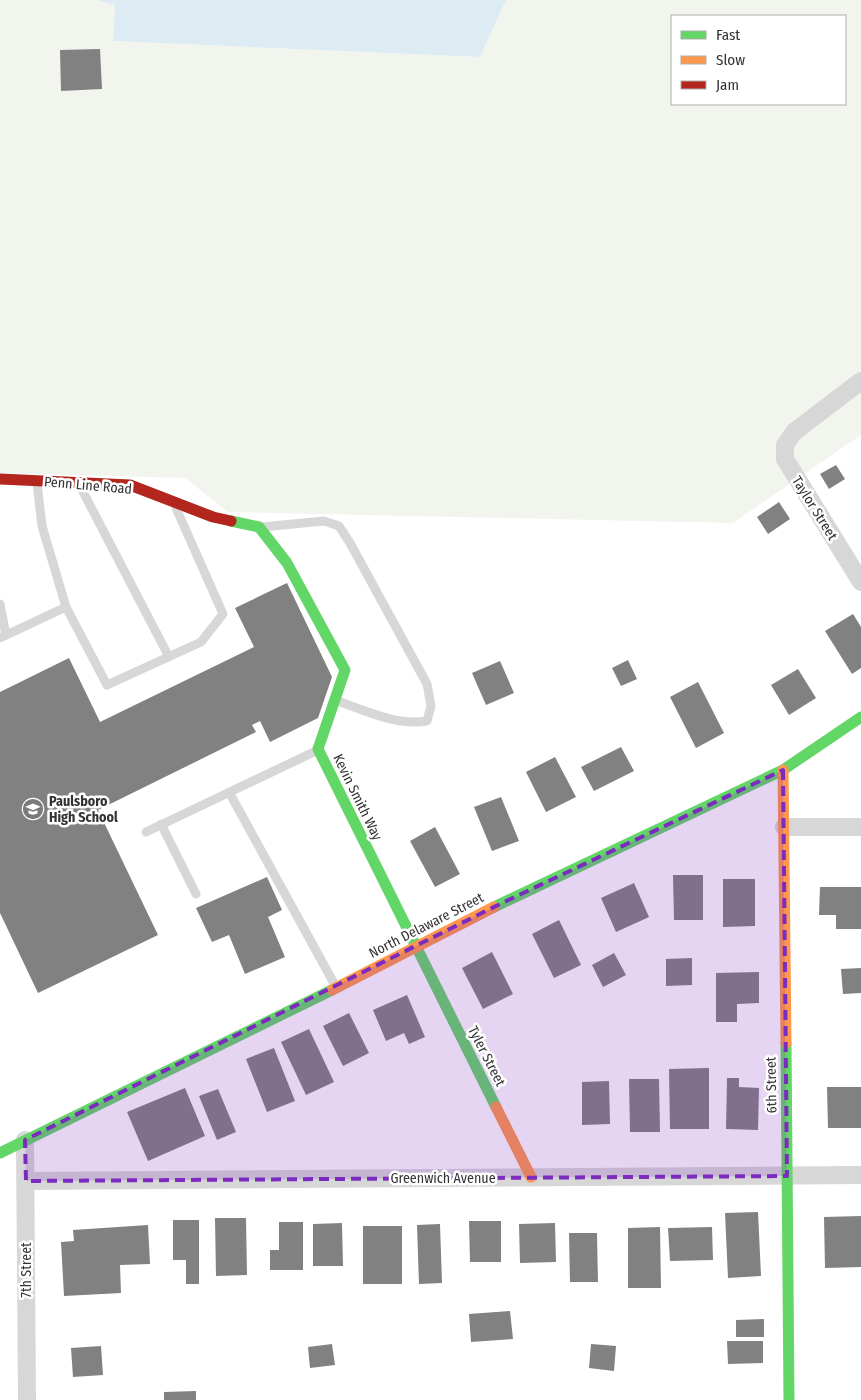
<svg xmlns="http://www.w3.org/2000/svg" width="861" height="1400" viewBox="0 0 861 1400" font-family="'Fira Sans Condensed',sans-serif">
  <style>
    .green { fill: #f1f5ed; fill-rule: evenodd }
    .water { fill: #ddebf3 }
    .building { fill: #818181 }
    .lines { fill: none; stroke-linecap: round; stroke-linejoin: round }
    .lane { stroke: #d7d7d7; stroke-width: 9 }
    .street { stroke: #d7d7d7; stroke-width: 18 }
    .fast { stroke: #63d668; stroke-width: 11 }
    .slow { stroke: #ff974d; stroke-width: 11 }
    .jam { stroke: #b3261e; stroke-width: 11 }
    .marked { fill: #7b2cbf; fill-opacity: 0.2; stroke: #7b2cbf; stroke-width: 4; stroke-dasharray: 10 6; stroke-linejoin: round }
    .labels { text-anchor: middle; stroke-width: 5; stroke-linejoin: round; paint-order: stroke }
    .street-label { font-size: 14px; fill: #333; stroke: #fff }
    .poi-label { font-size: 14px; font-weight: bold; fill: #333; stroke: #fff; text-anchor: start }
  </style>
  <rect width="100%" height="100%" fill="#fff"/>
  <path class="green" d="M0,0h96l19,5 -2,36 367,16 26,-57h355v435l-128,88 -505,-11 -43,-34 -185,-5zM672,16h173v88h-173z"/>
  <path class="water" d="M96,0h410l-26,57 -367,-16 2,-36z"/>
  <path class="building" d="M100,49l2,40 -41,2 -1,-41z
    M836,465l9,14 -16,10 -9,-15z
    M779,502l11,17 -22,15 -11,-17z
    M287,583l45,94 -14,41 -48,24 -10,-21 -8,4 4,7 -158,78 60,125 -120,58 -38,-80v-221l69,-34 31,64 154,-75 -19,-39z
    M853,614l8,13v41l-9,6 -27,-43z
    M628,660l9,19 -16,7 -9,-18z
    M500,661l14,32 -28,12 -14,-32z
    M798,669l18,29 -27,17 -18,-30z
    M698,682l26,51 -28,15 -26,-51z
    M621,747l13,24 -40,20 -13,-24z
    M555,757l21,40 -30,15 -20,-40z
    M501,797l18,44 -27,10 -18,-44z
    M435,827l25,47 -25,13 -25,-46z
    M673,875h30v45h-29z
    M267,877l15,33 -14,7 17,40 -40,17 -16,-39 -17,7 -16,-34z
    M723,879h32v47l-32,1z
    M634,883l15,34 -33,15 -15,-34z
    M820,887h41v42h-25v-14h-17z
    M559,920l22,45 -27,13 -22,-44z
    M492,952l21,42 -30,15 -21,-41z
    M614,953l12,22 -23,12 -11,-22z
    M692,958v27l-26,1v-27z
    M861,968v25l-18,1 -2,-25z
    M759,972v31l-22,1v18h-21v-49z
    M407,995l18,42 -16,7 -5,-11 -18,8 -13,-31z
    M349,1013l20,40 -26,13 -20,-40z
    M309,1029l25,53 -28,13 -25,-53z
    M274,1048l21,53 -28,11 -21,-53z
    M709,1068v61h-39l-1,-60z
    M727,1078h12v9l20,1 -1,42 -32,-1z
    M629,1079h30l1,53h-30z
    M609,1081l1,43 -28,1v-43z
    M827,1087h34v41h-33z
    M185,1088l20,48 -57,25 -21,-49z
    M218,1089l18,43 -19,8 -18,-44z
    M758,1212l3,64 -33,2 -3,-65z
    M861,1216v51l-36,1 -1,-51z
    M215,1218h31l1,57 -31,1z
    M173,1220h26v64h-13v-24h-13z
    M469,1221h32v41h-31z
    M279,1222h24v48h-33v-20h9z
    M342,1223l1,43h-30v-42z
    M555,1223l1,39 -36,1 -1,-39z
    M440,1224l2,59 -23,1 -2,-59z
    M148,1225l2,39 -30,1 1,28 -57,3 -3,-54 13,-1 -1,-11z
    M363,1226h39v58h-39z
    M660,1227l1,61h-33v-60z
    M712,1227l1,33 -43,1 -2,-33z
    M569,1233h28l1,49h-28z
    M510,1311l3,28 -42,3 -2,-28z
    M764,1319v18h-28v-17z
    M727,1341h36v22l-35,1z
    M332,1344l3,21 -25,3 -2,-21z
    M591,1344l25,2 -2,25 -25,-3z
    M101,1346l2,29 -30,2 -2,-29z
    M196,1391v9h-32v-8z"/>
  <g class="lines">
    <path class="lane" d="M37,483l5,43 24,81
      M80,486l89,171
      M262,527l62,-6 15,5 11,17 77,141 4,22 -4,15c-31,5 -63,-11 -92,-21
      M0,604l6,31
      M0,638l66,-31 41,78 94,-43 22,-28 -47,-106
      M229,792l107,195
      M161,824l35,70
      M146,832l172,-82"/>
    <path class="street" d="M861,381l-67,51 -9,13v14l76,123
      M784,827h77
      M25,1140l2,260
      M26,1181l835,-6"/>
    <path class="fast" d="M231,521l28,6 28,36 58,107 -27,79 178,358
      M494,907l289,-137 78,-53
      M786,1043l3,357
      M0,1153l332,-163"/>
    <path class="slow" d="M783,770l3,273
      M332,990l162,-83
      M496,1107l35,70"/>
    <path class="jam" d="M0,479l130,6 83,32 18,4"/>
  </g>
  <path class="marked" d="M783,770l4,406 -761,5 -1,-41 475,-236z"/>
  <defs>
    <g id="school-disc" transform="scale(1.125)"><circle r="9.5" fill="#7a7a7a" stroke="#fff"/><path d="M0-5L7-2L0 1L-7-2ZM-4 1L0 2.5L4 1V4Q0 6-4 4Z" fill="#fff"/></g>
  </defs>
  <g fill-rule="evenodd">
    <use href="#school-disc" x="33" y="809"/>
  </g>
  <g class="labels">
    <g class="street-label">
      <text transform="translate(88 485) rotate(5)" y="5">Penn Line Road</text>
      <text transform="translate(815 508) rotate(58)" y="5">Taylor Street</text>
      <text transform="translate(358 797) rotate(64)" y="5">Kevin Smith Way</text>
      <text transform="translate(426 925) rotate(-27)" y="5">North Delaware Street</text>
      <text transform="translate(487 1056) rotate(63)" y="5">Tyler Street</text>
      <text transform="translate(771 1085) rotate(-91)" y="5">6th Street</text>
      <text x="443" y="1183">Greenwich Avenue</text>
      <text transform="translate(26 1270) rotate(-90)" y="5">7th Street</text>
    </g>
    <g class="poi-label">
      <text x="49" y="806">Paulsboro<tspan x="49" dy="16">High School</tspan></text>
    </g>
  </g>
  <rect x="671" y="15" width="175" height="90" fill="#ffffff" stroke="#adadad"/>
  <rect x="681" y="31" width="25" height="8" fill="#63d668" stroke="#adadad"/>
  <text x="716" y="40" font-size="15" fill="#333333">Fast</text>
  <rect x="681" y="56" width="25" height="8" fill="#ff974d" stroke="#adadad"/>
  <text x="716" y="65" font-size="15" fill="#333333">Slow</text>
  <rect x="681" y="81" width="25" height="8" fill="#b3261e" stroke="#adadad"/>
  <text x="716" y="90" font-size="15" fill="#333333">Jam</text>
</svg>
